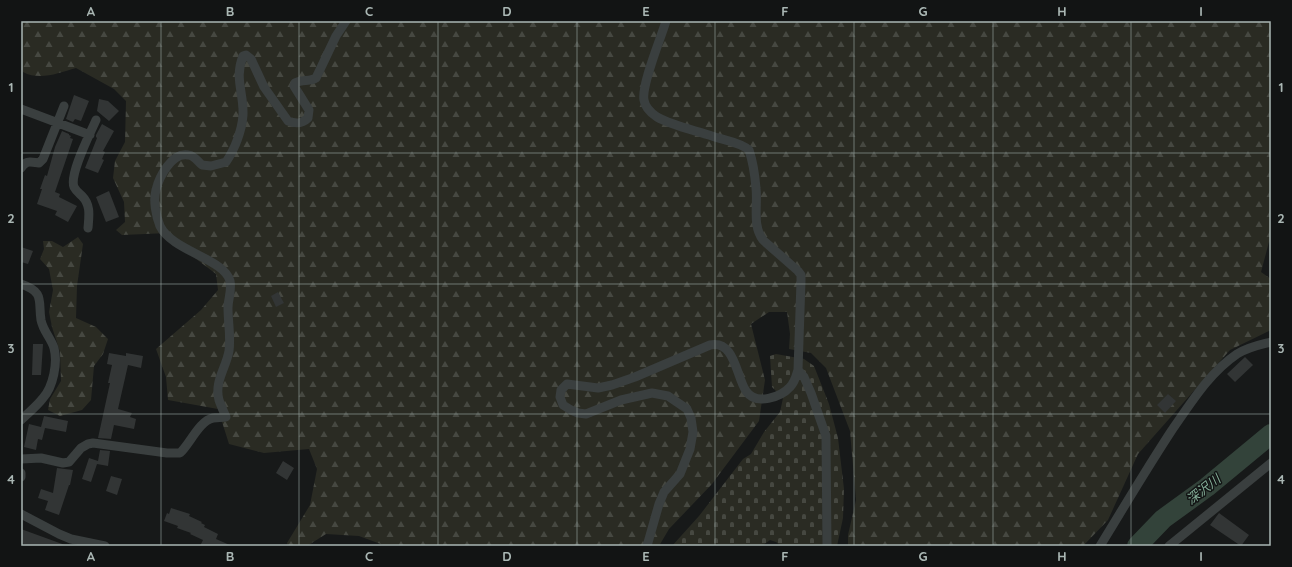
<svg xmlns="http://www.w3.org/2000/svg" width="1292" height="567" viewBox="0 0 1292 567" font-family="Quicksand,'Noto Sans JP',sans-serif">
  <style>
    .forest { fill: url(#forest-firs) }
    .cemetery { fill: url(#cemetery-stones) }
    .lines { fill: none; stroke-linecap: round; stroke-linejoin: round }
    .river { stroke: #33433a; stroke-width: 20 }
    .building { fill: #323535 }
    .street { stroke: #3a3f3f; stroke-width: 9 }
    .grid { fill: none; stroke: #aab7b4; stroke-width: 1; stroke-opacity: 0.55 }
    .labels { text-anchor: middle; stroke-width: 3; stroke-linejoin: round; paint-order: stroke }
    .water-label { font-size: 13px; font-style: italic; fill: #85af99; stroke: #121414 }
    .neatline { fill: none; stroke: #aab7b4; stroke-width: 1.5 }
    .grid-label { font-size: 13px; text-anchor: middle; font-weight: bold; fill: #aab7b4 }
  </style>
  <defs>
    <pattern id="forest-firs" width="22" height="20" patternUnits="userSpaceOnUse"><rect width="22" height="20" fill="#2a2b23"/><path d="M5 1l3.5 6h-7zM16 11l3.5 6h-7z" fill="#464841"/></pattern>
    <pattern id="cemetery-stones" width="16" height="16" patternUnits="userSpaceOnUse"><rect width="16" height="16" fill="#2a2b23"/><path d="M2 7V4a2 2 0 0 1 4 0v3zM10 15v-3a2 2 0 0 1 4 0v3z" fill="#464841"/></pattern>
  </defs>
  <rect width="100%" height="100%" fill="#171919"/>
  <path class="forest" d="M21,21h1250v219l-2,2 -8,30 10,7v51l-41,20 -92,104 -30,66 -25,26h-235v-11l8,-35 -6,-69 -24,-63 -15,-15 -22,-4 1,-15 -3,-22h-18l-18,12 14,56 -6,41 -47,63 -43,45 -10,17h-273l-27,-10 -33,-2 -19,12h-19l-1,-3 23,-38 7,-36 -8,-20 -45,4 -35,-9 -11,-35 -50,-9 -2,-23 -10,-28 45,-39 17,-20 -2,-16 -25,-19 -23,-22 -46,2 -6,-5 9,-8 -1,-20 -11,-24 2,-17 10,-19 1,-41 -12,-12 -38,-21c-18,5 -36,13 -53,4l-2,-10z
    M78,237l5,7 -6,42 -1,32 20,9 12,12 -5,15 -9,12 -3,34 -9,10 -22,6 -12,-6 2,-11 11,-18 -1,-29 -8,-25 -3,-15 4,-22 -4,-21 -9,-10 4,-10 -1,-8h9l11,6z"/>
  <path class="cemetery" d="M776,354l28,5 10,7 15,38 9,34 6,51 -1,29 -6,28h-56l-5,-4 -6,-2 -8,6h-90l27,-30 44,-57 8,-5 13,-22 16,-20 3,-14 -11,-11 -2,-31z"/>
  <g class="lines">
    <path class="river" d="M1137,546l26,-27 44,-32 64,-53"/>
  </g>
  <path class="building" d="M74,95l15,6 -8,20 -6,-2 -2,3 -7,-3z
    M99,99l9,2 11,10 -10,10 -12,-10z
    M102,124l12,7 -11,20 2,1 -3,7 2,1 -6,13 -13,-5 12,-30 -1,-1v-2z
    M62,131l7,3v1l2,1 -1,2 3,1 -18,53 5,2 -1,3 18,9 -9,16 -13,-7 2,-4 -20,-7 5,-15h-2l5,-14 2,1 8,-29z
    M109,191l10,26 -13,5 -10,-25z
    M21,247l12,4 -5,13 -7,-2z
    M278,292l6,11 -8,4 -5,-11z
    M33,344h10l-2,31h-9z
    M109,353l17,3v-3l17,3 -2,12 -13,-3 -10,44 14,4 -2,4 6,2 -2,10 -20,-4 -3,14 -13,-1 12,-55h-2l4,-18 -5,-1z
    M1245,357l8,8 -18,17 -8,-8z
    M1168,394l8,7 -11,12 -8,-8z
    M44,416l24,5 -2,11 -21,-4 -3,12 -4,-1 -2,11 -12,-3 5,-23 12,3z
    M100,450l10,1 -2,15 -11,-2 -6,18 -9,-3 7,-21 9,3z
    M283,461l11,7 -7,12 -11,-7z
    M57,468l16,2 -3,15h-1l-10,30 -14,-5 3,-9 -10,-3 3,-9 12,4z
    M111,476l11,3 -5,16 -11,-4z
    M171,508l19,6 -1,2 13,6 -1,1 4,2 -1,2 14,7 -2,5 16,7h-32l3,-6 -13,-6 1,-1 -14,-5 1,-2 -14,-5 3,-8 2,1z
    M1219,513l30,22 -8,11 -31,-21z
    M21,529l44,16v1h-36l-8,-3z"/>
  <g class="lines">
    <path class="street" d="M21,109l69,26
      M21,168c5,-8 9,-6 18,-5l4,-4 21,-53
      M88,228c1,-12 3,-23 -6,-32 -3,-3 -6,-5 -8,-9 -5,-13 16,-53 22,-67
      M21,284c24,8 17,17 20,36 2,11 10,18 13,28 4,15 -1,39 -11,50 -6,8 -15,15 -22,22
      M798,370l6,7 7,16 15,43 1,110
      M21,459l20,-1 22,5 6,-1 12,-14 7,-4 5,-1 74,10h13c10,-9 19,-32 33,-35 5,-1 9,0 13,-1 -2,-5 -5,-11 -7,-17 -5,-18 7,-32 10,-49 2,-15 -1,-28 -1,-43 0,-9 4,-17 2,-27 -5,-22 -58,-30 -70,-55 -4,-10 -7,-25 -4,-36 3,-13 16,-38 32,-35 6,0 10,7 14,10l9,1 15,-4c9,-13 16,-32 17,-47 1,-22 -9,-37 0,-59l3,-1 5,4 13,28 24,34c8,3 14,3 20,-3l1,-8 -15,-24 1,-3c7,-4 15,-1 21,-5l20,-42 10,-15
      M21,473v4
      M21,514l38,20 12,5 34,7
      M647,546l12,-42 5,-12 16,-18 10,-25 3,-17 -2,-14 -4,-9 -19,-13 -16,-3 -31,7 -35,14 -8,-1 -7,-3 -8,-5 -3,-8 1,-7 6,-6 31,4 14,-3 23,-8 75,-32c25,-5 26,31 36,46 10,15 35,6 44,-4 5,-5 6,-11 8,-17l3,-89v-6l-3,-4 -35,-31c-11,-14 -5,-35 -7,-52 -1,-12 -3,-26 -7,-38 -9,-8 -26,-10 -37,-14 -18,-6 -39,-10 -55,-19 -6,-4 -12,-10 -13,-17 -3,-15 17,-62 22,-79
      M1100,546c24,-39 47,-78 72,-116 19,-27 37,-57 65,-76 11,-7 22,-9 34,-12
      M1169,546l102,-83"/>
  </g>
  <path class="grid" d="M161,21v525M299,21v525M438,21v525M577,21v525M715,21v525M854,21v525M993,21v525M1131,21v525M21,153h1250M21,284h1250M21,414h1250"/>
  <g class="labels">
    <g class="water-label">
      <text transform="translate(1203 489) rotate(-38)" y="5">深沢川</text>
    </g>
  </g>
  <rect width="1292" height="567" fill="none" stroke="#121414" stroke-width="44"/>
  <rect x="22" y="22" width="1248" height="523" class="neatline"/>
  <g class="grid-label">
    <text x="91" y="16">A</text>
    <text x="230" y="16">B</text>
    <text x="369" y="16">C</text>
    <text x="507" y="16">D</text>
    <text x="646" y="16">E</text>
    <text x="785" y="16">F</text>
    <text x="923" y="16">G</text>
    <text x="1062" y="16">H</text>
    <text x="1201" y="16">I</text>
    <text x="11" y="92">1</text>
    <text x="1281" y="92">1</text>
    <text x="11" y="223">2</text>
    <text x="1281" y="223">2</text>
    <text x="11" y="353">3</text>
    <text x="1281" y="353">3</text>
    <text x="11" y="484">4</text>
    <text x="1281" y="484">4</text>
    <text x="91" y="561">A</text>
    <text x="230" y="561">B</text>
    <text x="369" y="561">C</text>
    <text x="507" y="561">D</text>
    <text x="646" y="561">E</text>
    <text x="785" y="561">F</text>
    <text x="923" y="561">G</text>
    <text x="1062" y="561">H</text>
    <text x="1201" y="561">I</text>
  </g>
</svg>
